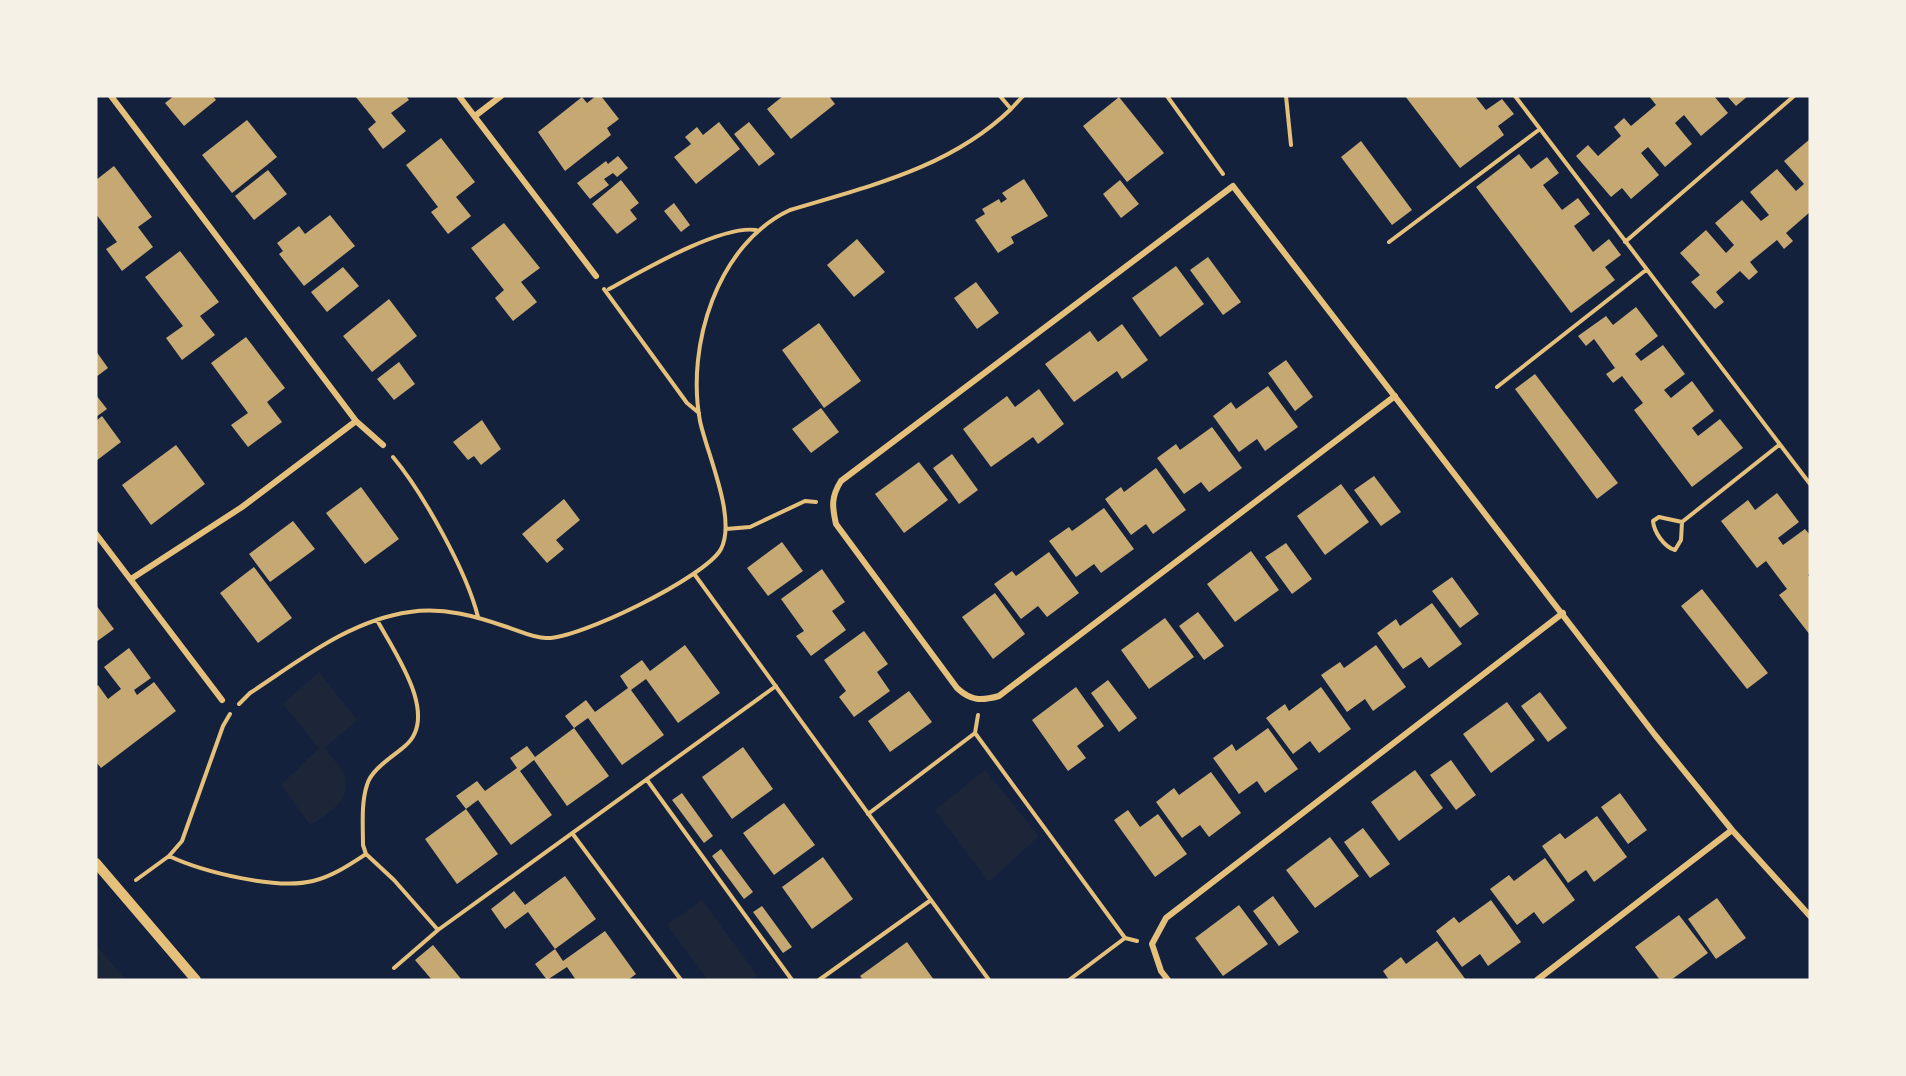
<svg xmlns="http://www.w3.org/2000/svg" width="1906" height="1076" viewBox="0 0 1906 1076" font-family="Manrope,sans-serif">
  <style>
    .green { fill: #1d2539 }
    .building { fill: #c6a872 }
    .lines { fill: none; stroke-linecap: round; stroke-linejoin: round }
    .path { stroke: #e5c07b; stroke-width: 4 }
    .minor { stroke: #e5c07b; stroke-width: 6 }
    .tertiary { stroke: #e5c07b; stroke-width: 10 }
  </style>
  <rect width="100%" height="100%" fill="#14213d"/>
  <path class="green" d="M319,672l38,48 -32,28c5,8 16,18 19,27 8,26 -17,39 -34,50l-29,-40 38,-37 -36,-44z
    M985,770l54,66 -50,46 -54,-72z
    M702,900l55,75 -7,5h-42l-41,-55z
    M96,945l30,35h-30z"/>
  <path class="building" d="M174,96h39l3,4 -32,26 -19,-23z
    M355,96h51l3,4 -18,13 15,18 -23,18 -15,-20 8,-7z
    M596,96h5l18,23 -12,9 4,7 -46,36 -27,-39 44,-35 5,6z
    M783,96h46l6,8 -44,35 -24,-30z
    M1405,96h70l11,14 16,-11 12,15 -16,12 6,9 -44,33z
    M1649,96h65l14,17 -27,23 -17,-21 -9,8 17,21 -27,23 -17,-20 -7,6 18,22 -28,24 -9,-11 -11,9 -35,-41 12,-11 10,11 23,-20 -7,-9 10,-9 7,8 25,-21z
    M1727,96h21l-12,10z
    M1119,97l45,56 -37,29 -44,-56z
    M247,120l30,37 -45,36 -30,-38z
    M719,122l21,27 -44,35 -22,-27 17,-13 -6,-7 12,-10 6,8z
    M749,122l26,32 -16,12 -25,-32z
    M441,138l34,44 -19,15 15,19 -23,18 -17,-22 7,-5 -32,-42z
    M1810,139v73l-24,21 7,8 -9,8 -7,-9 -27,22 8,10 -9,8 -9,-9 -24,21 8,10 -9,7 -24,-27 9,-7 -20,-22 26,-23 20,23 8,-8 -19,-22 27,-23 19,21 8,-6 -19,-23 27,-23 19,22 8,-7 -20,-23z
    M1361,141l51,69 -20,15 -51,-68z
    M1519,154l12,15 16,-12 12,16 -16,12 19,25 16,-12 12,16 -16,12 19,26 16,-13 12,16 -16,12 10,13 -44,33 -95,-126z
    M618,156l10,12 -11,9 -4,-4 -9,6 5,6 -19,14 -13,-16 29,-22 2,3z
    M114,166l38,51 -14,10 15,20 -31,24 -16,-22 11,-7 -21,-28v-34z
    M268,170l19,24 -33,26 -19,-24z
    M1024,179l24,37 -37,21 3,6 -16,10 -23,-33 10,-6 -3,-5 17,-10 2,4 6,-4 -5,-6z
    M621,180l18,23 -9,7 7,9 -20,15 -25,-30z
    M1120,180l19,24 -18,14 -18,-24z
    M674,203l16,22 -9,7 -17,-21z
    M330,215l25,31 -51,40 -25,-32 4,-3 -6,-8 22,-17 6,8z
    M504,223l36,45 -19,14 16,20 -24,19 -18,-23 9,-8 -33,-42z
    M857,239l28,33 -31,25 -27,-32z
    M180,251l39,51 -19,14 15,19 -33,25 -16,-22 17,-12 -38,-49z
    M1208,257l33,45 -18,13 -33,-45z
    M1176,266l28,38 -44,33 -28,-39z
    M343,267l16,19 -32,26 -16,-20z
    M976,282l23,31 -22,16 -23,-31z
    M389,299l28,37 -45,36 -29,-36z
    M1636,307l22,29 -23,18 6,7 22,-16 22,29 -21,16 7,8 21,-17 22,30 -22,17 6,8 22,-17 23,29 -51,39 -58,-77 9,-7 -21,-27 -9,7 -7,-9 9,-6 -21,-29 -8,7 -8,-10 28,-20 7,9z
    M819,323l42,58 -37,27 -42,-58z
    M1122,324l26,36 -26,19 -5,-8 -43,31 -29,-38 45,-33 8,11z
    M246,337l39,51 -18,14 15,20 -34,25 -17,-22 17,-12 -37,-50z
    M96,351l12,17 -12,9z
    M1286,360l27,37 -18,14 -27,-38z
    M399,362l16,22 -21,16 -17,-21z
    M1535,374l83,109 -21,16 -82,-110z
    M1268,386l30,41 -33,24 -8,-12 -18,13 -26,-36 18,-14 5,7z
    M1039,389l25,35 -26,20 -5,-7 -42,30 -28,-38 44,-33 8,11z
    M96,395l11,14 -11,8z
    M821,408l18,24 -28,21 -19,-24z
    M102,416l19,26 -25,19v-40z
    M482,420l19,29 -20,16 -7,-9 -6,4 -15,-18z
    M1212,427l30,41 -33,24 -8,-10 -17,12 -27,-36 19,-14 4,6z
    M176,445l29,39 -54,41 -29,-40z
    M952,454l26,36 -19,14 -26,-36z
    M919,462l29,38 -44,33 -29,-39z
    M1156,468l30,42 -33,24 -7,-10 -15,11 -26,-36 16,-12 3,5z
    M1374,476l27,36 -20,14 -27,-36z
    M1341,484l28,38 -44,33 -28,-39z
    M361,487l38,52 -34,25 -39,-51z
    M1777,493l22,29 -21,16 5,7 22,-16 5,6v38l-2,2 2,3v57l-31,-40 8,-6 -21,-28 -9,7 -36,-47 27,-21 7,10z
    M564,499l16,21 -24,20 8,9 -17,14 -25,-29z
    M1104,508l30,41 -33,24 -7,-9 -18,13 -27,-36 20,-14 3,4z
    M293,521l22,28 -45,33 -21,-28z
    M782,542l21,29 -35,25 -21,-28z
    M1286,543l26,36 -20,15 -27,-37z
    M1251,551l28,39 -44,32 -28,-38z
    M1049,552l30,41 -32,24 -9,-11 -17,13 -27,-35 18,-13 4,5z
    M254,567l38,51 -34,25 -38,-50z
    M822,569l23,33 -13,9 14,19 -35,26 -15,-20 8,-5 -23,-32z
    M1452,577l27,37 -19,14 -28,-37z
    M1702,589l66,84 -21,16 -66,-83z
    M995,593l30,41 -32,25 -31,-42z
    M1432,603l30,41 -33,24 -8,-11 -18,12 -26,-36 19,-14 4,7z
    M96,605l18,24 -18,13z
    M1198,612l26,34 -20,14 -25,-34z
    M1165,618l29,39 -45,32 -28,-39z
    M864,631l24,33 -11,8 13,19 -36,26 -15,-20 7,-6 -22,-31z
    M685,645l35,48 -42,30 -32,-44 -15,11 33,45 -42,30 -34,-47 -14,10 -9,-12 21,-16 9,12 33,-24 -8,-12 22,-16 8,11z
    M1376,645l30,42 -33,24 -8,-12 -18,13 -26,-37 19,-13 4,6z
    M129,648l22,30 -17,12 3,5 17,-13 22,29 -75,57 -5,-6v-75l2,-2 10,14 13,-10 -17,-22z
    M1108,680l29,38 -18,14 -28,-39z
    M1076,687l28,39 -27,20 9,12 -18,13 -36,-51z
    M1321,687l30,42 -32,24 -9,-12 -17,13 -27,-36 19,-14 4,7z
    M909,691l23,31 -42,30 -22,-31z
    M1540,692l27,36 -19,14 -27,-36z
    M1507,702l28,38 -44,33 -28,-39z
    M574,728l35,48 -42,30 -33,-46 -14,11 32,44 -41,30 -33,-45 -12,9 -10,-13 21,-15 8,10 32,-23 -7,-10 17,-12 8,11z
    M1268,728l30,41 -33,24 -8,-12 -18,13 -26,-36 19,-14 4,7z
    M743,747l30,42 -41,30 -30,-42z
    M1451,760l25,35 -20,15 -26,-35z
    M1415,770l28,38 -44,33 -28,-39z
    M1211,772l30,41 -32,24 -9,-12 -18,13 -26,-36 18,-14 5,7z
    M682,793l31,43 -9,7 -32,-43z
    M1620,793l27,37 -19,14 -27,-37z
    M784,803l31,42 -41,30 -31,-42z
    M466,809l32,45 -41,30 -32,-45z
    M1128,810l12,17 18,-13 29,40 -32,23 -41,-57z
    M1597,816l30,41 -33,25 -8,-12 -18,13 -26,-37 18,-13 5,6z
    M1363,828l27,36 -20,14 -26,-36z
    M1330,837l29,39 -44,32 -29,-38z
    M721,849l32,43 -9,7 -32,-43z
    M823,857l30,42 -41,30 -30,-42z
    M1545,858l30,42 -32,24 -9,-12 -17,13 -27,-36 19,-14 5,6z
    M565,876l31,43 -41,30 8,12 42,-30 31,43 -8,6h-52l-9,-13 -20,13 -12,-16 20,-15 -27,-37 -23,17 -14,-20 23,-18 11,14z
    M1273,896l26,36 -20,14 -26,-35z
    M1717,898l29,40 -30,21 -28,-40z
    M1491,900l30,42 -33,24 -8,-12 -18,13 -26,-36 18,-14 5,6z
    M1239,905l29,39 -45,32 -28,-38z
    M762,906l30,41 -9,6 -30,-41z
    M1679,915l29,38 -37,27h-11l-25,-33z
    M1437,941l29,39h-77l-6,-9 18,-14 5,7z
    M907,942l27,38h-71l-3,-4z
    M433,945l29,35h-30l-17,-20z"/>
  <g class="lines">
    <path class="path" d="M1000,96l11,13 12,-13
      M1167,96l56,78
      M1286,96l5,49
      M1515,96l295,388
      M1389,242l151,-113
      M1625,242l169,-146
      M604,289l83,114 12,10
      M609,289c33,-18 111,-64 147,-59
      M1497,387l149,-117
      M393,457c30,36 74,115 85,160
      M1659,517l23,5 -1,18 -6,10c-11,-3 -21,-18 -22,-29z
      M1682,522l97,-77
      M726,529l24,-2 55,-26 11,1
      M695,575l294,405
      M239,704l11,-11c49,-32 100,-73 160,-81 34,-5 65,4 97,15 13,4 26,11 39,11 31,2 160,-61 175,-89 16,-31 -14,-95 -21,-128 -14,-75 17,-177 90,-211 79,-24 160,-42 221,-101
      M975,733l150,205 12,3
      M647,780l145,200
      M868,814l107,-81 3,-18
      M572,833l109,147
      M366,854l28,26 44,50
      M169,856c34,16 107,34 144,25 20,-5 36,-16 53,-27l-3,-9c0,-19 -2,-42 4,-60 4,-16 27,-29 38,-39 36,-30 -12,-96 -28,-126
      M136,880l33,-24 13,-15 41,-115 7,-12
      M394,968l44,-38 338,-244
      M819,980l112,-80
      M1069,980l56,-42"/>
    <path class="minor" d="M111,96l245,325 -114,86 -111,72
      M459,96l137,180
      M475,116l26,-20
      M1395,396l-396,300c-18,5 -28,5 -42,-8l-121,-164c-4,-18 -5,-27 5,-43l392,-295 3,4 419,545 77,95 78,86
      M356,421l27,24
      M96,534l126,166
      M1168,980l-7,-9 -9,-27 14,-26 397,-305
      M1537,980l195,-150"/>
    <path class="tertiary" d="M96,863l100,117"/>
  </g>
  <rect width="1906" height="1076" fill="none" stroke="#f6f1e7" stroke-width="195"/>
</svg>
